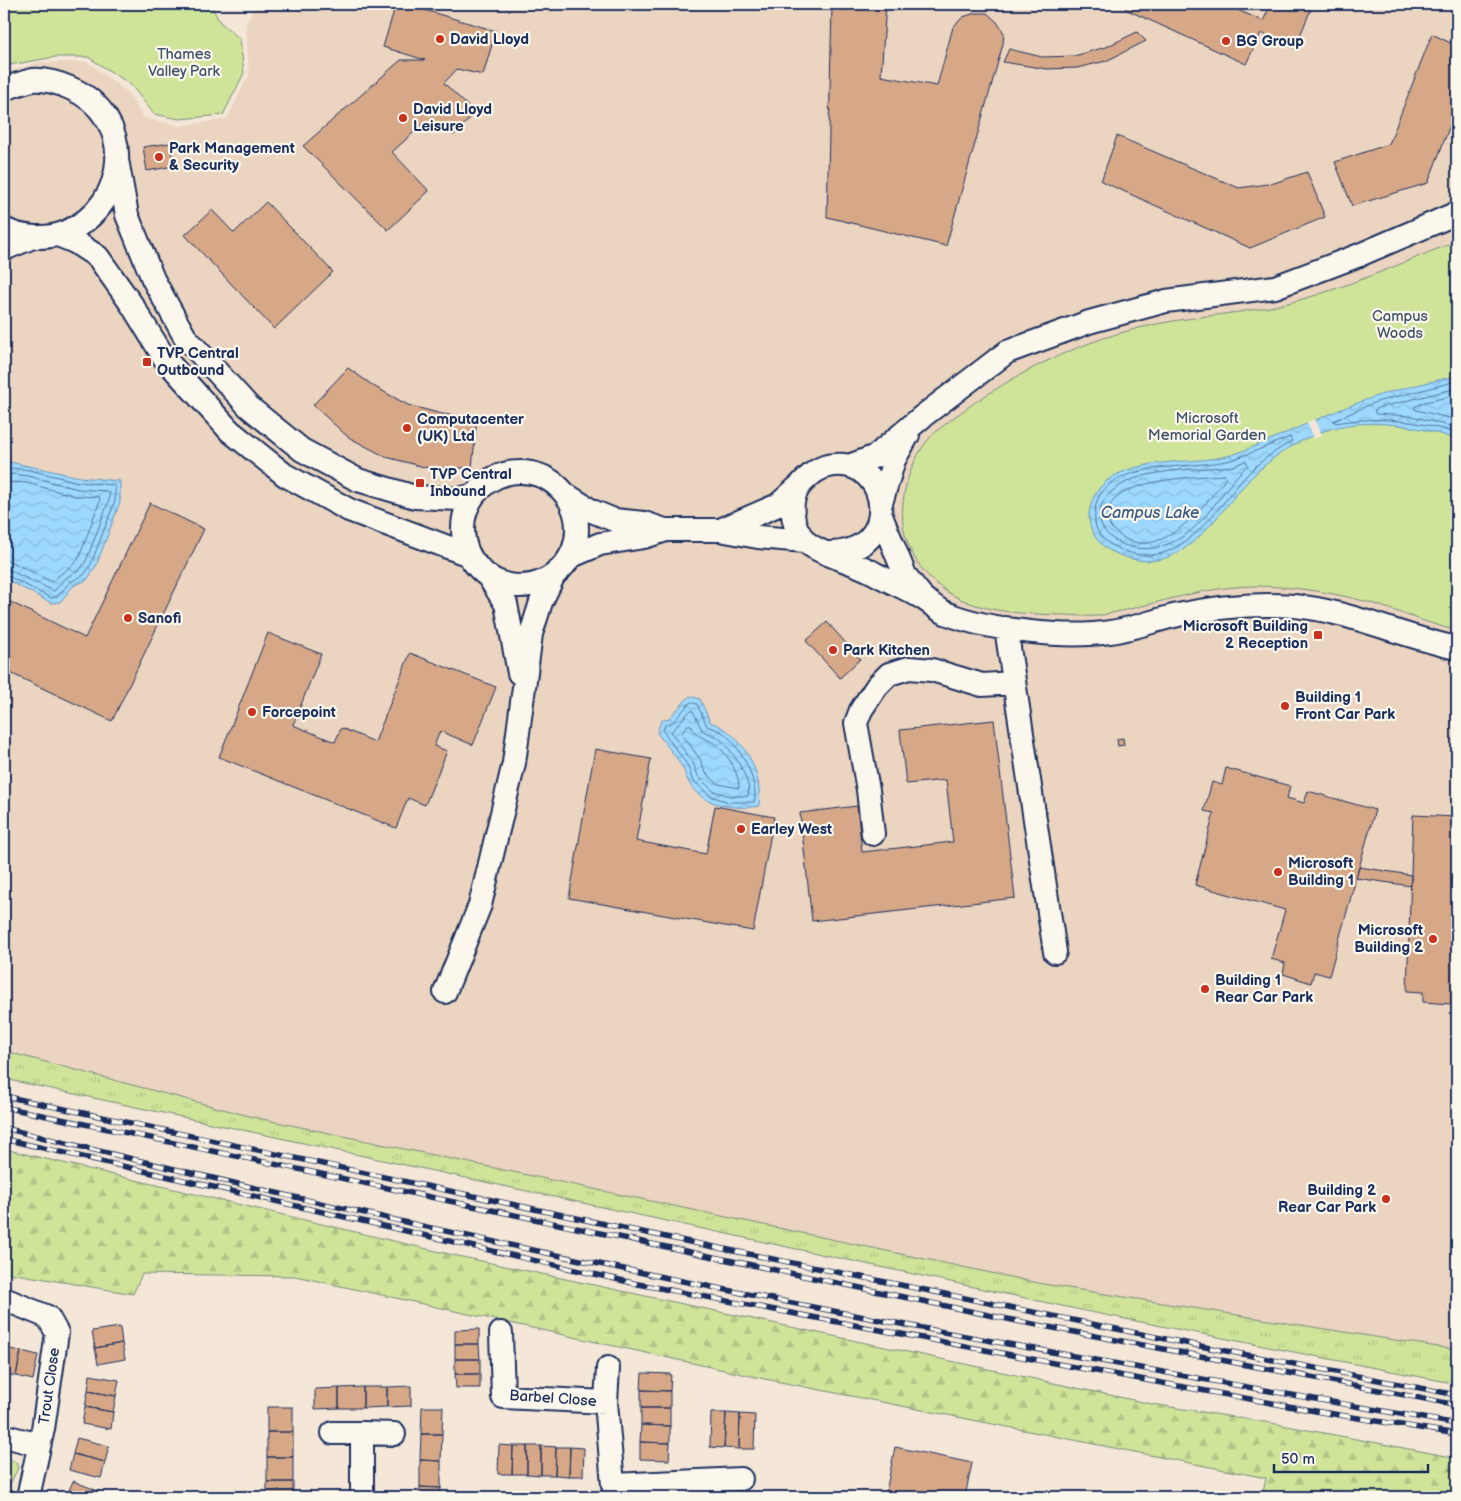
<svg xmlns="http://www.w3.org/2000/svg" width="1461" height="1501" viewBox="0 0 1461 1501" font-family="'Balsamiq Sans',sans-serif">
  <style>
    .built { fill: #ebd4c0 }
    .grass { fill: url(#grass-tufts); stroke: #768a7c }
    .forest { fill: url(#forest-firs); stroke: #768a7c }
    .green { fill: #d0e499; stroke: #768a7c }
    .water { fill: url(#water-waves); stroke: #6995be }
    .pier { fill: #f4e7d8 }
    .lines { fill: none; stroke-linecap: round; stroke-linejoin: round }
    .shore { stroke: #4f739e; stroke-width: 1 }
    .building { fill: #d7a888; stroke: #1b2f5e }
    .minor-casing { stroke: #1b2f5e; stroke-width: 26 }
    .minor { stroke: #fbf7ec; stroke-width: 22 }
    .rail-casing { stroke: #1b2f5e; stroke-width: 5.5 }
    .rail { stroke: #fbf7ec; stroke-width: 4; stroke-dasharray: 11; stroke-linecap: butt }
    .poi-dot { fill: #c8321e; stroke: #fbf7ec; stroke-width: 2 }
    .labels { text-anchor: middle; stroke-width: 4.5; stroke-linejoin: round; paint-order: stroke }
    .poi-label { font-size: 15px; font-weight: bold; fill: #1b2f5e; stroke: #fbf7ec; text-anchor: start }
    .park-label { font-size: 15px; fill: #3f536a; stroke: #fbf7ec }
    .street-label { font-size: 15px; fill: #1b2f5e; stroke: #fbf7ec }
    .water-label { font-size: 16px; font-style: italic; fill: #3c5a86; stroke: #fbf7ec }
  </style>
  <defs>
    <pattern id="grass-tufts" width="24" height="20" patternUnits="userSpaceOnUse" patternTransform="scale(1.25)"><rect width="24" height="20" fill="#d0e499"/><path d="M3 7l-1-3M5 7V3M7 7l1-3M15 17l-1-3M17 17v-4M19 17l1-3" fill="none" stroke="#b2c486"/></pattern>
    <pattern id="forest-firs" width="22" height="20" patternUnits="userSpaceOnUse" patternTransform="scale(1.25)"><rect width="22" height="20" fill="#d0e499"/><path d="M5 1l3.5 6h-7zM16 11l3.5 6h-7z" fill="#b2c486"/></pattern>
    <pattern id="water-waves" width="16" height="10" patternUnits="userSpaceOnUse" patternTransform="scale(1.25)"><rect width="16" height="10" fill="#9dd9fe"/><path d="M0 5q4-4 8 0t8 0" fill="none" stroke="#87bbdc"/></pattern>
  </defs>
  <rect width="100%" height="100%" fill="#f4e7d8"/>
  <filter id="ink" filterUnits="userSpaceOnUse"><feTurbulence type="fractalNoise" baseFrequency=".02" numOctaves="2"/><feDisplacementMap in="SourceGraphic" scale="10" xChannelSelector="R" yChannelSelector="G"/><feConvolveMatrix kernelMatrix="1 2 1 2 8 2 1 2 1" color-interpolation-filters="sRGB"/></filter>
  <g filter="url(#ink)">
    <path class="built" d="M255,4h380l12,3 12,-3h798v1346l-414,-66 -790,-167 -249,-66v-978l35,-11h48l39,29 18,27 36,8 47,-7 22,-44 -3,-51z"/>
    <path class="grass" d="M4,1051l249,66 790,167 414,66v34l-367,-72 -1085,-233z"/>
    <path class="forest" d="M4,1149l449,106 699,149 119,19 186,35v39h-195l4,-19 -501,-99 -470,-103 -153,-2 -9,20 -129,-22z"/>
    <path class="green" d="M4,4h206l10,18 20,17 4,34 -21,42 -44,4 -25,-5 -24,-30 -42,-27h-33l-51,9z
      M1457,241v390c-27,-7 -52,-17 -79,-26 -40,-12 -83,-19 -125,-19 -54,1 -104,21 -157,30 -10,1 -21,-1 -31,-1 -30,-1 -60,-1 -89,-10 -33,-10 -60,-34 -70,-67 -10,-30 2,-73 21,-97 8,-10 19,-17 29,-25 54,-40 117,-72 183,-88 51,-13 105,-13 157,-27 55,-15 108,-39 161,-60z
      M4,1457l12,5 2,6 -14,28z"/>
    <path class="water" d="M1457,376v64c-38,-15 -91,-23 -130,-10 -27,9 -56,27 -76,48 -40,41 -71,108 -140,73 -14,-7 -23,-22 -22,-38 2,-17 13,-32 29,-39 36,-17 76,-9 113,-19 12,-3 25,-10 36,-14 36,-15 71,-32 107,-44 27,-9 55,-15 83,-21z
      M10,462l70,15 40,4v21l-24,64 -9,14 -14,6 -13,16 -9,1 -47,-25v-111z
      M690,696l10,3 10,23c33,11 53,50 49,84 -24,4 -59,0 -71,-25 -3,-5 -3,-10 -6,-14 -7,-13 -17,-23 -25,-34l4,-12 8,-3z"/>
    <path class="pier" d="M1315,419l7,16 -8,4 -7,-17z"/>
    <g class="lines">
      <path class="shore" d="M1457,381l-81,21 -43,19 3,2c39,-7 84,-3 121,11
        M1457,388l-79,20 -4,3 2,3 35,2 46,12
        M1457,395l-32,7 -11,5 2,3 41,10
        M1290,437l2,4c-16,10 -33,20 -45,34 -36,39 -70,103 -132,72 -10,-5 -19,-14 -20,-25 -7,-68 100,-50 139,-63 19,-6 37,-15 56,-22z
        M1246,461l2,4c-26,23 -41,60 -73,76 -52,27 -107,-24 -54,-56 28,-17 79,-15 112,-19z
        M4,470l7,-2 18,2 50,12 34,3 2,3v13l-24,63 -7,11 -14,7 -13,15 -6,1 -47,-24
        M1224,475l2,3c-24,32 -75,96 -116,48 -19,-48 88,-49 114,-51z
        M4,477l9,-3 15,2 50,13 29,2 2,2v7l-23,61 -6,9 -13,7 -13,14 -50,-23
        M4,484l10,-2 12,1 50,13 23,1 1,3 -21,58c-6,9 -18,14 -27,24l-40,-20 -8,-2
        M691,702l6,2 10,22c4,2 10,3 15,6 16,10 38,51 32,70h-25l-19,-6 -18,-17 -4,-13 -25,-35 2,-6 8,-3z
        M693,711l9,19c6,4 13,5 18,9 11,9 33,43 28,57h-18l-17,-5 -15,-15 -5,-13 -22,-31 18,-20z
        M688,725h3c6,14 14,12 24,19 12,8 25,31 24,44l-21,-4 -13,-12 -5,-13 -18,-25z"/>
    </g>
    <path class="building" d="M396,4h8l92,27 -13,44 -26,-6 -13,14 31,30 -21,22 -30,-12 -32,29 37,39 -41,39 -85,-84 98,-86h24l-42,-13z
      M832,4h54l-5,72 56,10 16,-59 10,-10 12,-4h12l10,9 7,11 -1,11 -57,202 -119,-29z
      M1127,4h97l39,17 8,-17h42l-18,44 -34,-15 -15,31 -121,-55z
      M1137,32l9,9 -40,20 -29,7 -30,1 -44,-7 6,-13 33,8 32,-1 32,-9z
      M1432,34l25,12v61l-29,76 -76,23 -17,-44 54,-18z
      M1117,136l122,52 35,-5 33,-11 18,45 -75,31 -149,-67z
      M170,143l4,23 -27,5 -4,-24z
      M266,202l67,70 -59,57 -89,-94 27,-25 22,23z
      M348,368l27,19 33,18 34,9 35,4 -5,50h-44l-42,-11 -38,-20 -35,-32z
      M150,503l54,26 -92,192 -108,-51v-71l81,39z
      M827,622l33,37 -20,19 -34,-37z
      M268,633l53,21 -28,71 42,17 6,-14 34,14 35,-89 86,34 -23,58 -33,-14 -6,15 13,5 -22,54 -17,-7 -12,30 -177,-71z
      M994,720l21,178 -203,23 -12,-108 57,-7 5,46 91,-10 -7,-62 -40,4 -6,-54z
      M1123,738l1,7 -6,1 -1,-7z
      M595,749l56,10 -15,82 70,13 9,-48 59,11 -21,114 -184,-33z
      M1226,768l64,18 -3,12 17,5 4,-12 67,19 -46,166 -15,-4 -3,11 -28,-9 2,-11 -14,-4 14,-49 -90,-25 19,-72 -10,-2 8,-29 10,3z
      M1413,815l44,2v176h-6v11l-28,-2v-10l-16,-1z
      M1359,867l52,8v11l-55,-8z
      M120,1327l2,16 -27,5 -3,-17z
      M479,1329v15h-24v-14z
      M122,1343l3,16 -27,5 -3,-16z
      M455,1344h24l1,15h-25z
      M4,1348l17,3 -5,25 -12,-2z
      M21,1351l17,4 -5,25 -17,-4z
      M455,1359h25v15h-25z
      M642,1373l29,1 -1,17 -29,-1z
      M455,1374h25v14h-24z
      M90,1375l29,5 -3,16 -28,-5z
      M411,1386v20l-24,1v-20z
      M363,1387v21h-24v-20z
      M363,1387h24v20l-24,1z
      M339,1388v20l-24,1v-20z
      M641,1390l29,1v17h-29z
      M88,1391l28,5 -3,16 -28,-5z
      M85,1407l28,5 -2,17 -29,-5z
      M267,1407h26v25h-26z
      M422,1407h21l-1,27h-21z
      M641,1408h29v18l-29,-1z
      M711,1413h15l-2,35 -14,-1z
      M726,1413l14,1 -1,35 -15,-1z
      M740,1414l15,1 -1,34h-15z
      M641,1425l29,1v17l-30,-1z
      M267,1432h26v25h-26z
      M421,1434h21l-1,27 -21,-1z
      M77,1438l32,8 -4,16 -32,-8z
      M640,1442l30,1 -1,17 -29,-1z
      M499,1445l14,1 -1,28h-14z
      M513,1446h14v28h-15z
      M527,1446h14v29l-14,-1z
      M541,1446l15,1 -1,28h-14z
      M556,1447h14l-1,29 -14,-1z
      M570,1447l14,1 -1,28h-14z
      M895,1447l77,16 -7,34h-80z
      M73,1454l32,8 -4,16 -32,-8z
      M267,1457h26v25h-26z
      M420,1460l21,1v27l-21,-1z
      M73,1481l25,10 -3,6 -28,-2z
      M267,1482h26v15h-26z
      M420,1487l21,1 -1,9h-21z"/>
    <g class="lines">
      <g class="minor-casing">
        <path id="minor" d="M4,89c9,-3 19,-7 29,-9 13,-1 25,3 37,8 66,28 61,116 -4,144 -19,8 -44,6 -62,-3
          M118,165l9,50 26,64 32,58 64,70 53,43 56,30 57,17 44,2 15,-4
          M58,235l17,7 23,15 34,48 33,54 65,72 55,44 64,35 120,45
          M4,249l29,-12
          M849,466l27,-10 47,-40 84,-64 82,-30 77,-21 109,-14 82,-31 100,-43
          M463 529a57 57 0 1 1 114 0a57 57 0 1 1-114 0Z
          M565,494l27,17 22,9 30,3 21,7
          M881,503l13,-43 14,-25
          M881,516l24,59 16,20
          M720,530l58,-25 20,-18
          M829,553c74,0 61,-94 5,-88 -14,1 -23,9 -32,18 -15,16 -11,44 4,59 15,13 49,20 68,31 16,9 34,16 50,26 8,5 15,12 24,15 41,16 118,25 162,18 23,-3 45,-12 68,-17 38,-8 77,-12 116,-9 57,5 108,31 163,42
          M572,556l28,-12 44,-7 22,-7h54l38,7 47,4
          M488,576l18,28 13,69
          M1006,628l49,324
          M873,834l-5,-44 -12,-67 5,-13 16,-24 12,-12 20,-6 23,2 50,15 32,-2
          M445,992l35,-87 34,-142 17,-129 10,-32 13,-27
          M4,1299l44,18 9,16 -14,96 -15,68
          M501,1333l2,64 103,5
          M608,1368l-2,34 7,83 128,-6
          M333,1433h29
          M5,1436l34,9
          M362,1497v-64l32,1"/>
      </g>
      <use href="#minor" class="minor"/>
      <g class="rail-casing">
        <path id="rail" d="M4,1096l671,143 525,107 257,49
          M4,1107l1013,214 440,84
          M4,1128c217,53 435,104 654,148 266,55 533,101 799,148
          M4,1139l629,144 452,86 236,43 136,22"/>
      </g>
      <use href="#rail" class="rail"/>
    </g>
  </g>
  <g class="poi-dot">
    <circle cx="440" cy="39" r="5"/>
    <circle cx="1226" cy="41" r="5"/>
    <circle cx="403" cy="118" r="5"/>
    <circle cx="159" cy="157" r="5"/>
    <rect x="142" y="357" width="10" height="10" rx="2.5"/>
    <circle cx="407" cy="428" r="5"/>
    <rect x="415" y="478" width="10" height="10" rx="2.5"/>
    <circle cx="128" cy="618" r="5"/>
    <rect x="1313" y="630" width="10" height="10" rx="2.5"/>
    <circle cx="833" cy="650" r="5"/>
    <circle cx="1285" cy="706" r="5"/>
    <circle cx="252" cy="712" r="5"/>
    <circle cx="741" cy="829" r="5"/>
    <circle cx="1278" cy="872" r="5"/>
    <circle cx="1433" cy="939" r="5"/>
    <circle cx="1205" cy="989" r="5"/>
    <circle cx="1386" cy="1199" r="5"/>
  </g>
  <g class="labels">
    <g class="poi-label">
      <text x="450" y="44">David Lloyd</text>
      <text x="1236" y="46">BG Group</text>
      <text x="413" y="114">David Lloyd<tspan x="413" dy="17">Leisure</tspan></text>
      <text x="169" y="153">Park Management<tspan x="169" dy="17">&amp; Security</tspan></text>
      <text x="157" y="358">TVP Central<tspan x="157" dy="17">Outbound</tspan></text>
      <text x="417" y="424">Computacenter<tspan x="417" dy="17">(UK) Ltd</tspan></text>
      <text x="430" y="479">TVP Central<tspan x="430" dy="17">Inbound</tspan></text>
      <text x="138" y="623">Sanofi</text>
      <text x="1308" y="631" text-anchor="end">Microsoft Building<tspan x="1308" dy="17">2 Reception</tspan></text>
      <text x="843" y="655">Park Kitchen</text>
      <text x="1295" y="702">Building 1<tspan x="1295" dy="17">Front Car Park</tspan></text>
      <text x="262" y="717">Forcepoint</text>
      <text x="751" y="834">Earley West</text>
      <text x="1288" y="868">Microsoft<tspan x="1288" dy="17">Building 1</tspan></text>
      <text x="1423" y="935" text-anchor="end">Microsoft<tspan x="1423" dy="17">Building 2</tspan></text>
      <text x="1215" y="985">Building 1<tspan x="1215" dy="17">Rear Car Park</tspan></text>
      <text x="1376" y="1195" text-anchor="end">Building 2<tspan x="1376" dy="17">Rear Car Park</tspan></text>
    </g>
    <g class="park-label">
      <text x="184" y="59">Thames<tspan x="184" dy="17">Valley Park</tspan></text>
      <text x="1400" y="321">Campus<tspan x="1400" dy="17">Woods</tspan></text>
      <text x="1207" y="423">Microsoft<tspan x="1207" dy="17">Memorial Garden</tspan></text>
    </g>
    <g class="street-label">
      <text transform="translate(49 1386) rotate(-82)" y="5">Trout Close</text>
      <text transform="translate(553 1398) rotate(4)" y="5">Barbel Close</text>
    </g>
    <g class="water-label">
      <text x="1150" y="518">Campus Lake</text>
    </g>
  </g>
  <rect width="1461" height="1501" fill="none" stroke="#fbf7ec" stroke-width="20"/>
  <rect x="10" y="10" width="1441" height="1481" fill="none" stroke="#1b2f5e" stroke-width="2" filter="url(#ink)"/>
  <path d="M1274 1464v8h154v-8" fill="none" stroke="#1b2f5e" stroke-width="2.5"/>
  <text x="1281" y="1464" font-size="15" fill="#1b2f5e" stroke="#fbf7ec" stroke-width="4" paint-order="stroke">50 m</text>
</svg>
